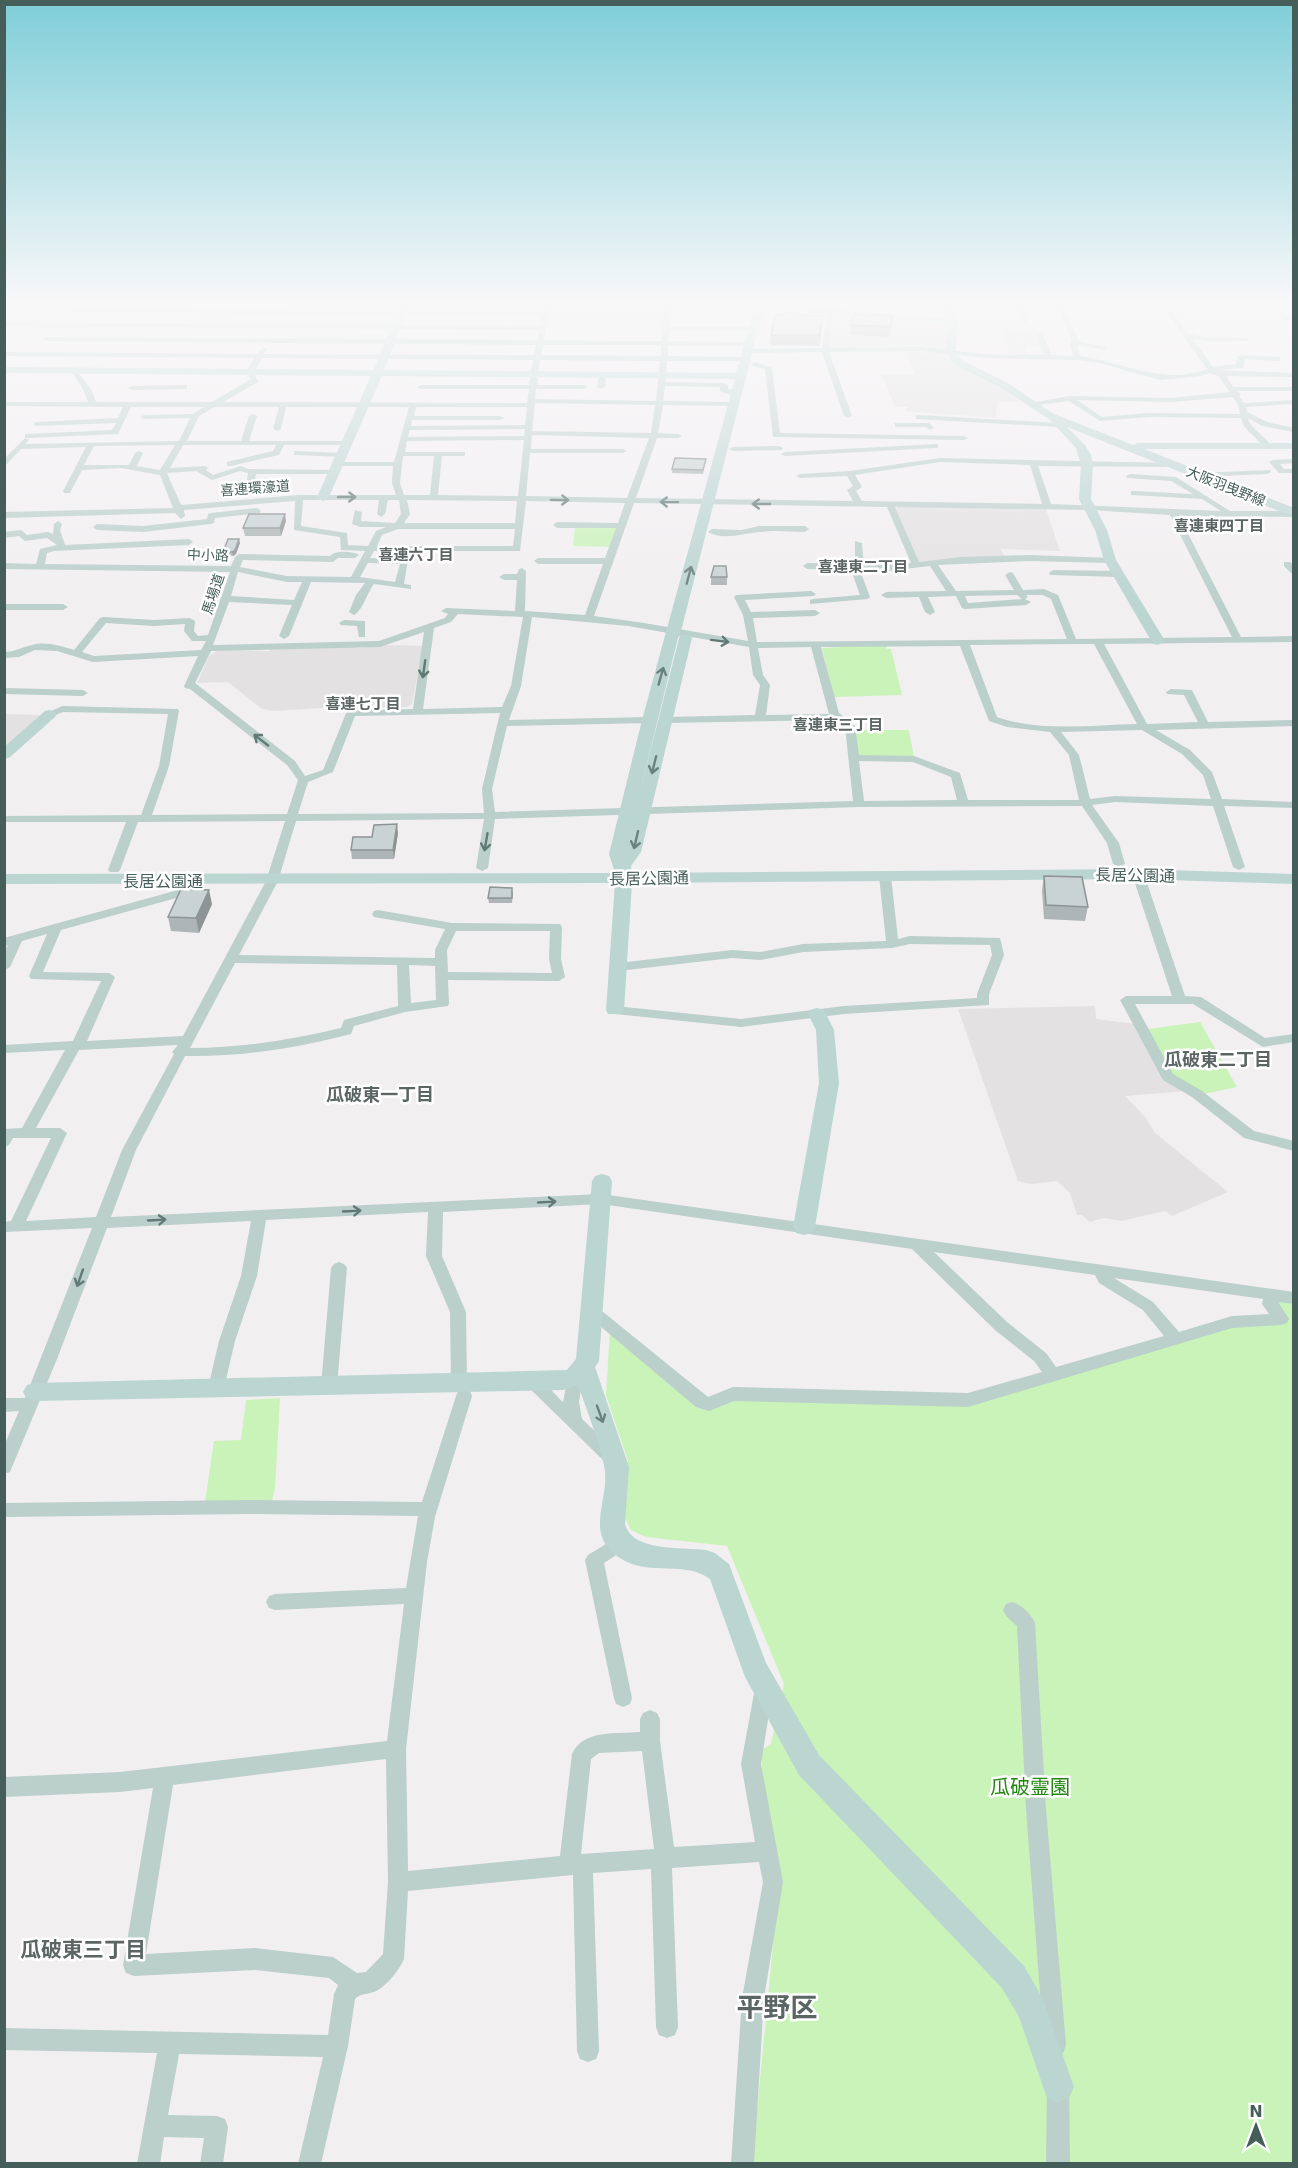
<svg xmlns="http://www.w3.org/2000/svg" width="1298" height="2168" viewBox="0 0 1298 2168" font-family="'DejaVu Sans','Noto Sans JP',sans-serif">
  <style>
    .education { fill: #e3e1e2 }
    .green { fill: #c9f3b9 }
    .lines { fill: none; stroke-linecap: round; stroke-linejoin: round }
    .street { fill: #bbcfcb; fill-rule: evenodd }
    .secondary { fill: #bbd5d1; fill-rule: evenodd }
    .wall { fill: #aeb5b6 }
    .shaded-wall { fill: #8d9494 }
    .building { fill: #cad3d4; stroke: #8d9494; stroke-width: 1.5 }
    .oneway { stroke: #627a76 }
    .oneway2 { stroke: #68827d }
    .labels { text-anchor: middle; stroke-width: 5; stroke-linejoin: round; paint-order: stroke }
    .far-street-label { font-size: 14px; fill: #455e59; stroke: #fff }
    .far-neighbourhood-label { font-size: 15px; font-weight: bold; fill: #5b6563; stroke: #fff }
    .street-label { font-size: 16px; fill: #455e59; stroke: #fff }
    .neighbourhood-label { font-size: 18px; font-weight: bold; fill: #5b6563; stroke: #fff }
    .near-park-label { font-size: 20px; fill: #22870f; stroke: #fff }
    .near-neighbourhood-label { font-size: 21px; font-weight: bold; fill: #5b6563; stroke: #fff }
    .near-district-label { font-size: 27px; font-weight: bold; fill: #5b6563; stroke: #fff }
  </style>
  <rect width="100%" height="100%" fill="#f2eff1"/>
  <path class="education" d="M551,304h112l-1,22h-114l-2,-1z
    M833,313l116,11 -3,25h-118z
    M1002,329l34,1 6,17h-17l1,7h-16z
    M905,352l38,1 12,12 43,19 22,18 -22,-1 -2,17 -90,-7 2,-4h-13l-13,-32 33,-1z
    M899,506l147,3 14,42 -59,-2 4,8 -87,5 -22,-54z
    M386,645l37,1 -11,58 -5,3 -87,1 -47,3 -11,-2 -34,-27 -31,1 12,-27 10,-6 50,1 2,-3 75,-2 14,2z
    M5,714l35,1 -35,35z
    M1095,1006l1,13 40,5 51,67 -62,5 21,22 9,15 73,59 -56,24 -7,-5 -44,10 -17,-3 -14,4 -8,-7h-5l-7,-22 -13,-12 -26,3 -13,-3 -60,-172z"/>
  <path class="green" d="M782,304h151l4,7h-27v6z
    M575,526l43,1 -7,20 -38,-1z
    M886,645l1,4h4l11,46 -68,2 -12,-49z
    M856,730h50l3,1 5,26 -55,-1 -5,-25z
    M1200,1022l37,65 -33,7 -33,-19 -23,-46z
    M1277,1301l16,3v859h-541l27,-280 -17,-112v-21l9,-6 13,-60 -57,-138 -81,-9 -15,-7 -6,-12 3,-57 -22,-66 4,-64 88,75 38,-7 234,6 263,-79 53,-4z
    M280,1398l-5,90 -3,13 -67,1 9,-61 27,-1 5,-40z"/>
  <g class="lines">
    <path class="street" d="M4,304h8l-8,6z
      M544,304h6l-6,36 117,1 3,-37h6l-1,23h85l3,2 -3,2h-85l-1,10 82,1 3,2 -3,2h-82v10l78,1 4,2 -4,2h-79l-1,21 58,1 4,2v4l14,3c-5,4 -17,3 -22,-1v-4l-55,-1 -2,15 71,1 4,2 -4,2 -71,-1 -5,28 20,1 4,2 -4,2h-21l-21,60 217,3 -6,-11 6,-4 -6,-10 -47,2 -4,-2 4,-2 50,-3 90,-13 232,5 4,2 -4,2 -134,-1 13,38 170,7 -19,-12 -71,-4v-4h3l59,3 -22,-13 -44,-3 -1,-2 4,-2 46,3 54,34h64v6l-115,-1 62,121 53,-1v6l-190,2 43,80 51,-2 -14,-27 -17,-1 -1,-2 5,-3 21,1 16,32 86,-2v6l-138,4 34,20 22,22 10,27 72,3v6l-70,-2 21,61 -6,3 -6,-3 -20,-61 -98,-4 -23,3 27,38 6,21 -6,3 -6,-3 -6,-21 -25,-37 -223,1 -364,12 -7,49 -6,3 -6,-3 8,-49 -188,2 -18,60 -39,74 196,3v-8l10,-21 -71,-12 -2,-3 2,-3 4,-1 74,13 108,1 2,3 -1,32 4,18 -6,4 -111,-1 1,23 -1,3 -43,6 -51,14 -3,8c-54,14 -110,23 -166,22l-49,94 -25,67 490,-23 693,98v12l-16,-2 11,17 -2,4 -6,2 -49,3 -264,79 -234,-6 -25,10 -13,-4 -109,-92 -3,-4 3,-4 5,-2 5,2 111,90 25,-10 235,6 74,-21 -8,-11 -39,-31 -83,-81 -311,-45 -158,8 -1,44 24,56 1,72 -2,5 -6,1 -6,-1 -2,-5 -1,-72 -24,-56 2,-44 -162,8 -9,56 -22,65 -11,47 -2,5 -6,1 -6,-1 -2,-5 11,-47 22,-65 10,-55 -144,7 -50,131 -45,108 -2,5 -6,2v-28l15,-35 -15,1v-14h21l67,-170 -88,4v-10l7,-1 40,-83h-38l-4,7 -5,2v-18l18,-1 43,-78 -61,3v-8l69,-4 28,-60 -70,-2 -2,-3 18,-42 -25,7 -12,26 -6,4v-19l4,-7 -4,1v-8l174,-48 5,-11h8l2,2 -6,14 -126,35 -18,42 66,1 6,4 -28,64 96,-5 83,-155 19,-60 -147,1 -18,48 -2,2h-8l-2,-2 18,-48h-122v-6l137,-1 18,-49 9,-52 -105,-2 -13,5 -5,-3 17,-8 116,3 1,2 -10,55 -17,49 135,-1 11,-34 -11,-15 -97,-76 -5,-1 -1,-2 14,-30 -105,6 -36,-11 -22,-1 -16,7 -15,1v-6c11,0 18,-5 28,-7 13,-4 29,1 42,5l26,-32 3,-1 51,3 36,-2 5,3 -1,10 4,5 10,-1 22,-63 -226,-3v-6l32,1 4,-15 17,-4 -10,-7 -22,3 -6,-5 -15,2v-6l17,-2 6,5 21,-3 5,2 1,-10 4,-3 4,3 -2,6 5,15 124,-6 4,3 -4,3 -135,6 -7,2 -2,11 186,2 4,-9 4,-3 91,2c5,-6 23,-5 29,-1l-4,3h-17l-5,4 -90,-2 -3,7 47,9 64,1 14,-26 -24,-1 -1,-13 -46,-7 1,-29 -111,9 1,6 -4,3 -6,-6 -171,5v-6l169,-4 -13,-33 -39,-7 -39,2 -12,23h-6l-1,-2 23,-44 -65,2 -17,18v-8l21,-21 4,2 -4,4 154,-3 11,-23 -46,1 -4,-2 4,-2 49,-1 11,-7h-73l-13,27 -90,4h-3v-4l87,-4 4,-7 -79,3 -4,-2 4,-2 81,-4 5,-11 -119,-1v-4h84l-5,-13 -12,-18 4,-2 16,20 5,13h116l39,-23 -5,-7 8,-14 -250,-2v-4l253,2 6,-7 4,2 -3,5 270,1 2,-10 -490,-4 -3,-2 3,-2 491,3 2,-10 -535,-4v-4l536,4 1,-10 -470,-4 -3,-2 3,-2 471,4zM543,345h118v11l-120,-1zM262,358l271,2 -4,25h-108l-4,2 4,2h108l-2,14 -304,-1 35,-20 -4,-10zM540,360l120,1 -4,40 -121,-2 1,-10h48l4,-2 -4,-2h-47zM535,403l120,2 -4,28 -119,-2zM215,407h64l-6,22 4,2 4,-2 5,-22h123l-15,55h-56l-4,2 4,2h55l-1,17 4,12h-97l-118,10 -14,-32 29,-2 16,9 28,-9 8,2 -2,14 4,2 4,-2 2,-13h79l4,-2 -4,-2 -87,-1 -7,-3 -28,9 -7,-5 3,-2 -4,-2 -35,2 13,-23h93l-3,6 -46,11v4h3l49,-11 5,-10h64l4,-2 -4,-2h-99l8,-25 -4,-2 -4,2 -8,25h-54l12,-25zM416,407h111l-2,18 -114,1 1,-6h88l4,-2 -4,-2h-86zM525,429l-1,7 -116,1 2,-7zM532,435l117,3 -22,60 -101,-2 4,-43h93l4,-2 -4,-2h-92zM524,440l-6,56 -80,-1 4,-39h23v-4h-60l2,-11zM175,445l-15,25 -23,-4 6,-13 -4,-2 -4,2 -6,12h-45l10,-19zM403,456h31l-4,39h-26l-4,-12zM940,462l90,3 12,39 -180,-3 -6,-10 6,-4 -7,-12zM303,500h76l-2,14 4,3 4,-3 3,-14h11l2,14 -6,9 -34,-2 1,-9 -7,-2 -3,14 8,3h26l-10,4 -8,15 -20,-1 -1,-12 -46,-7zM407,500l110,1 -2,22h-111l6,-9zM526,501l99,2 -7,20 -61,-1 -4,3 4,3h59l-11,30h-67l-4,3 4,3h65l-18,51 -60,-4 1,-40 -4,-3 -3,1 -2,5h-13l-5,3 5,3h13l-2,31 -69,-3 -5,3 7,3 -3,4 -66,23 -166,4 16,-43 63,3 -13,31 5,3 5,-3 22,-54 54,1 -9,12 -7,17 5,3c9,-5 13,-22 20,-31l37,5v-4l-7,-1 4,-24 -38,-2 4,-7h146zM634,503l253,4 24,56 -47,2 -2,-22 -7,-2v23l-48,-1 -4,3 4,3 44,1 9,25 -47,4 -3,1v4l58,-5 2,-2 -10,-27 28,1 42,-5 16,25 -60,1 -5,3 5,3 33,-1 6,15 5,3 5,-3 -7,-15 28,-1 6,12 3,1 61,-4 5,-3 -6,-3 3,-2 -2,-2h17l8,4 16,40 -310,3 -4,-24 62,-2 5,-3 -5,-3 -64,2 -6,-12 69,-4 2,-2 -5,-3 -75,4 -2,2 9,18 5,26 -104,-18 -50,-7zM895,507l194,3 81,5 62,122 -156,2 -18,-44 -14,-6 -21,1 -10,-17 -3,-1 -5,3 9,15 -58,1 -18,-26 91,-4 81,2 4,-3 -1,-2 -84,-3 -68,2 -42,5zM398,529h117l-2,17h-136l5,-11zM368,563l32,1 -5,18 -35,-5zM238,572l49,10h15l-8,18 -63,-4zM1017,595l5,4 -54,4 -3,-7zM458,614l65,3 -12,69 -9,21 -79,2 11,-81 17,-6zM532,617l96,9 121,21 4,28 7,10 -5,30 -89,2 -5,3 5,3 170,-3 9,7 8,74 -358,11 -3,-23 15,-63 142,-3 5,-3 -5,-3 -140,3 12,-34zM106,623l48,3 31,-2 -1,7 8,10h14l-5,9 -107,6 -12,-4zM424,632l-11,77 -66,2 -24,59 -18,6 -10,-15 -100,-78 16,-32 169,-4zM1075,644h19l43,80c-45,1 -97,8 -140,-7l-27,-72zM960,646l29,75 18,6 43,5 19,23 10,45h-111l-8,-27 -46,-17 -55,-1 -4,-29 -16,-13 -18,-66zM811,647l18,67 -63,1 4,-30 -7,-10 -5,-27zM500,713l-18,76 2,24 -186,1 10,-32 25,-10 22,-56zM1142,730l40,24 21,21 8,24 -96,-3 -25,3 -11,-44 -18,-23zM859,761l54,1 38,15 6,23 -93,1zM456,931h94l-1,28 3,14 -104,-1 -1,-22zM235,963l162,2 1,41 -54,14 -3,8c-50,12 -100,20 -151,20zM409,965l26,1 1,34 -25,3zM178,1045l-6,7 2,2 -52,96 -26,67 -70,4 41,-88 -7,-5h-24l43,-78zM934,1252l161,23 4,8 44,27 21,26 -108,31 -10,-14 -39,-31zM1114,1278l149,21 -1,5 7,10 -37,2 -53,16 -26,-30z
      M946,304h117l16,37 29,7 -4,2 -27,-5 3,11c42,6 85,30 127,13l-46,-65h6l22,30 15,3 45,1 -2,3h-43l-11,-2 20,28 23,-3 1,-7 4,-2 39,2v4h-3l-32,-2 -2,9 -26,2 77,3v4l-68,-1 7,11h61v4h-58l5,3 -2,2 5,7 50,-3v4l-48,3 1,5 20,10 27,6v4l-32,-6 -14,-8c3,12 16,16 23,28l-4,2h-3c-7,-12 -20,-16 -23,-30l-92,-1 -49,4 -31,-20 -39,5 -4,-2 43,-8 102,2 59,-6 -12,-16 -8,-3 -9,3 -40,4 -62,-17 -22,-3 -93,-2 -63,-7 -92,1 23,64 -4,2 -4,-2 -22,-64 -74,1 -4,-2 4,-2 74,-1 5,-38 3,-2 3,2 -4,38 92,-1 63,7 60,1 -7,-21 3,-2 3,2 8,21 22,1 -3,-12 2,-3 -13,-32h-37l6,12 -3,2 -10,-14 -71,-2zM1233,397l5,8 2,9 -91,-1 -47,4 -25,-17 94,2z
      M1271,304h6l10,13 7,1v4l-11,-2z
      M755,362l17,6 8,65 184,3 4,2 -4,2 -191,-3 -8,-68 -13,-3 -1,-2z
      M599,373l7,2 -1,12 -4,2 -4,-2z
      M184,385h3v4l-55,1 -4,-2 4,-2z
      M919,415l140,8 4,2 -4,2 -143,-8v-4z
      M898,423h31l5,5 -4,2 -4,-3h-31v-4z
      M938,444v4h-3l-150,8 -4,-2 4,-2z
      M779,446l4,2 -1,2 -49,1 -4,-2 4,-2z
      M294,451l49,2 4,2 -4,2 -46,-2h-3z
      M1294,459v4l-14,1 4,5h10v4h-15l-10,-11 4,-2z
      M1270,470l1,2 -4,2 -69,3 -4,-2 4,-2z
      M289,479v4h-3l-18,1 -4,-2 4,-2z
      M257,508l4,3 -1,2 -45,5 -1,5 -3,1 -68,8 -46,-2 -4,-3 4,-3 46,2 64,-7 1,-5 3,-1z
      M759,526h46l4,3 -4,3c-15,0 -30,-2 -44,0 -16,1 -39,9 -53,0l4,-3 30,1z
      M1284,562h6l4,4v10l-10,-10z
      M1053,570l65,1 5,3 -5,3 -68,-2 -1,-2z
      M4,604h59l5,3 -5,3h-59z
      M344,620l21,1v16h-6l-2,-11 -16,-1 -2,-2z
      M4,688l79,2 5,3 -5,3 -79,-2z
      M1138,871l6,3 41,122 16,1 64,41 29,-4v8l-31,5 -70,-43h-58l38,70 29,17 52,40 40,10v10l-50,-13 -52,-41 -29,-17 -43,-80 6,-4h46l-40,-122z
      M885,872l6,4 7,63 12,-3 90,2 4,17 -15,39v11l-145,9 -103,13 -126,-13 -6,-4 6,-4 126,13 103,-13 133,-8v-4l15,-39 -2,-10 -80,-1 -18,4 -89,4 -43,8 -28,-2 -114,13 -6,-4 6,-4 114,-13 28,2 43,-8 83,-3 -7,-65z
      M339,1262l5,2 3,4 -10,118 -2,5 -6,1 -6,-1 -2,-5 10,-118 3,-4z
      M575,1371l6,1 2,5 -4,25 3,17 36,34 2,5 -2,5 -6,2 -6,-2 -83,-81 2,-5c14,-4 28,16 38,25l6,-30z
      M464,1389l6,2 2,5 -37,121 -8,45 -21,187 2,122 152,-15 12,-102c11,-25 46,-20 68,-22v-13l3,-6 7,-3 7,3 3,6v22l14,106 81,-5 -14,-78 14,-76 2,-6 7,-3 7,3 2,6 -12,76 22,118 -19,116 -10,166h-23l11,-166 21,-116 -4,-20 -87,6 6,159 -3,8 -8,3 -8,-3 -3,-8 -5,-158 -58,4 6,178 -3,8 -8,3 -8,-3 -3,-8 -4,-176 -165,16 -4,68c-5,11 -16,25 -26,31 -8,5 -16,2 -23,9l-7,47 -27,118h-23l25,-107 -144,-3 -11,61 49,1 8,3 3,8 -5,37h-23l4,-26 -40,-1 -4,27h-23l20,-111 -153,-3v-22l324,7 6,-41 4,-9 -9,-7 -74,-8 -121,6 -8,-3 -3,-8 30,-177 -33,4 -116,5v-20l116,-5 267,-31 17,-137 -129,6 -6,-2 -3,-6 3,-6 6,-2 131,-6 12,-72 -170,-2 -244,3v-14l244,-3 174,2 34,-106 2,-5zM642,1751l12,98 -73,5 10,-95 8,-6zM386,1759l2,123 -5,72 -17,18 -9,1 -24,-16 -78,-9 -109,6 27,-169z
      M621,1535l6,3 3,5 -3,5 -23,15 28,135 -2,6 -7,3 -7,-3 -2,-6 -29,-138 3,-5z
      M1012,1602c10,3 19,12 23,21l11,186 20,236 -3,8 -8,3 -8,-3 -3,-8 -18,-236 -9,-183 -11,-10 -3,-6 3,-6z
      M1058,2074l8,3 3,8 1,79h-24l1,-79 3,-8z"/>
    <path class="secondary" d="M399,304h10l-25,66 352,3 20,-69h33l158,15 -8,-15h9l11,19 -4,29 8,9 45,22 46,31 79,31 5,-2h156v6h-150l150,59v9l-227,-90 18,18 6,10 2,10 -2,34 16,31 9,30 49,81 -7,4 -5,-1 -49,-84 -9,-30 -16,-31 2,-34 -5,-17 -26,-28 -50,-33 -45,-22 -10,-13 4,-27 -185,-18 -124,484 38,-153 2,-3h10l2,3 -51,214 -10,14 1,7 500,-4 162,5v10l-162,-5 -500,4 -8,127 -2,4h-14l-2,-4 9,-127 -611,1v-10l611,-1 -6,-19 33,-134 93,-341 -353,-3 -53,121 -6,4 -6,-4 54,-121 -367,-3v-6l370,3z
      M50,710l7,4 -2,3 -46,41 -5,1v-12l41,-36z
      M817,1008l7,2 10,20 5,53 -24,144 -3,6 -8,2 -8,-2 -3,-6 26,-144 -3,-53 -8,-16 2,-4z
      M602,1174l7,2 3,5 -13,180 -4,6 34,100 -4,57c7,28 57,23 81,26l9,3 14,11 37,99 53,92 205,211 19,33 31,88 -5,11 -11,5 -11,-5 -28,-81 -17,-29 -203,-213 -54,-98 -35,-98c-24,-18 -59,-4 -85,-18 -46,-25 -13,-61 -21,-96 -6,-27 -17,-54 -26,-80l-15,5 -528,11 -8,-2 -4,-7 4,-7 8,-2 532,-13 9,-11 16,-178 3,-5z"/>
  </g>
  <path class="wall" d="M798,315l25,1 -1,10 -3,20 -49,-1 1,-10z
    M851,325l40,1 -1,11 -40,-2z
    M706,459l-3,15 -31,-1v-4z
    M286,521l-5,15h-36l-2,-8z
    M240,543l-4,11 -3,2h-10v-4z
    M711,577h16v8h-16z
    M398,833l-4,26h-42l-1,-9 21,-13z
    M1044,876l44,31 -3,14 -41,-2 -2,-29z
    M513,892l-1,11h-23l-1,-5z
    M212,904l-13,29 -28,-2 -3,-14z"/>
  <path class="shaded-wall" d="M823,316l-1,10 -3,20v-11z
    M285,514l1,7 -5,15 -1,-8z
    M239,539l1,4 -4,11 -3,2 -1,-4z
    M397,824l1,9 -4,26 -1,-9z
    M209,890l3,14 -13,29 -3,-15z"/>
  <path class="building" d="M784,313h14v2l25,1 -4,19h-48l4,-20h8z
    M854,314l38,2 -1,11 -40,-2z
    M675,458l31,1 -3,11 -31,-1z
    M249,514h36l-5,14h-37z
    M228,539h11l-4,11 -3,2h-9z
    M714,566h12l1,11h-16z
    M397,824l-4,26h-42l2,-13h19l2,-12z
    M1044,876l38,1 6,30 -42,-2z
    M490,887l22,1v10h-24z
    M181,889l28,1 -13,28 -28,-1z"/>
  <defs><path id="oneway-shaft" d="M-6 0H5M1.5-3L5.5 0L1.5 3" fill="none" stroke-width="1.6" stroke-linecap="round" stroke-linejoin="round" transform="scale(1.5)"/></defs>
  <g class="oneway">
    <use href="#oneway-shaft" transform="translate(347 497)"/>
    <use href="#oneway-shaft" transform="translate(560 500) rotate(1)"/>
    <use href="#oneway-shaft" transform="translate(669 502) rotate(-179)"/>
    <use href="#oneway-shaft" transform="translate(761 504) rotate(-180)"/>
    <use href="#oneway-shaft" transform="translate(720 641) rotate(7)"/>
    <use href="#oneway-shaft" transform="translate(424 669) rotate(98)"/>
    <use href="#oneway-shaft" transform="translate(261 740) rotate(-142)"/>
    <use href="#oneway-shaft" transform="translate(486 842) rotate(100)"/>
    <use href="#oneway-shaft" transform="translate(547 1202) rotate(-3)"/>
    <use href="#oneway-shaft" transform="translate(352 1211) rotate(-3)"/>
    <use href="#oneway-shaft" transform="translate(157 1220) rotate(-3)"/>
    <use href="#oneway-shaft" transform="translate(80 1278) rotate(109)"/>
  </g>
  <g class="oneway2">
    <use href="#oneway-shaft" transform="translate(689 575) rotate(-75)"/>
    <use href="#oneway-shaft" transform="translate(661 676) rotate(-74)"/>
    <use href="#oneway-shaft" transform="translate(654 765) rotate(104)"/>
    <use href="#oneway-shaft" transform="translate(636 840) rotate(103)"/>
    <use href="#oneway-shaft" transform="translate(600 1414) rotate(70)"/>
  </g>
  <linearGradient id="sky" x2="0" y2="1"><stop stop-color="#7fced8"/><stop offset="0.5" stop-color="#f9f8f9"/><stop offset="1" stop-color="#f9f8f9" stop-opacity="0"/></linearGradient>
  <rect width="1298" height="607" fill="url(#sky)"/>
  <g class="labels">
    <g class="far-street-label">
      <text transform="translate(1226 486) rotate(22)" y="5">大阪羽曳野線</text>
      <text transform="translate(255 488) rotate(-4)" y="5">喜連環濠道</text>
      <text transform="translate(208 555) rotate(2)" y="5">中小路</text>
      <text transform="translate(213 594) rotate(-72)" y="5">馬場道</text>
    </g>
    <g class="far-neighbourhood-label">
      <text x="1219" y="531">喜連東四丁目</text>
      <text x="416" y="560">喜連六丁目</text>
      <text x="863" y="572">喜連東二丁目</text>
      <text x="363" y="709">喜連七丁目</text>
      <text x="838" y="730">喜連東三丁目</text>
    </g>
    <g class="street-label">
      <text transform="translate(1135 875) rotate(1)" y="6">長居公園通</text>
      <text transform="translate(649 878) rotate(-1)" y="6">長居公園通</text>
      <text x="163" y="887">長居公園通</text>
    </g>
    <g class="neighbourhood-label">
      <text x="1218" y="1066">瓜破東二丁目</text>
      <text x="380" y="1101">瓜破東一丁目</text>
    </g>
    <g class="near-park-label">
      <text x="1030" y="1794">瓜破霊園</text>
    </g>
    <g class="near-neighbourhood-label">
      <text x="83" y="1957">瓜破東三丁目</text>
    </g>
    <g class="near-district-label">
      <text x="777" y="2017">平野区</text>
    </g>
  </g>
  <rect width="1298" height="2168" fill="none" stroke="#455e59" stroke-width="12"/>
  <g transform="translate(1256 2126)" stroke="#ffffff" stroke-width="4.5" paint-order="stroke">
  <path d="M0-4.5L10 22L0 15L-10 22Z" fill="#455e59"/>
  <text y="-9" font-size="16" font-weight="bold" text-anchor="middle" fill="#455e59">N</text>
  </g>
</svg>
